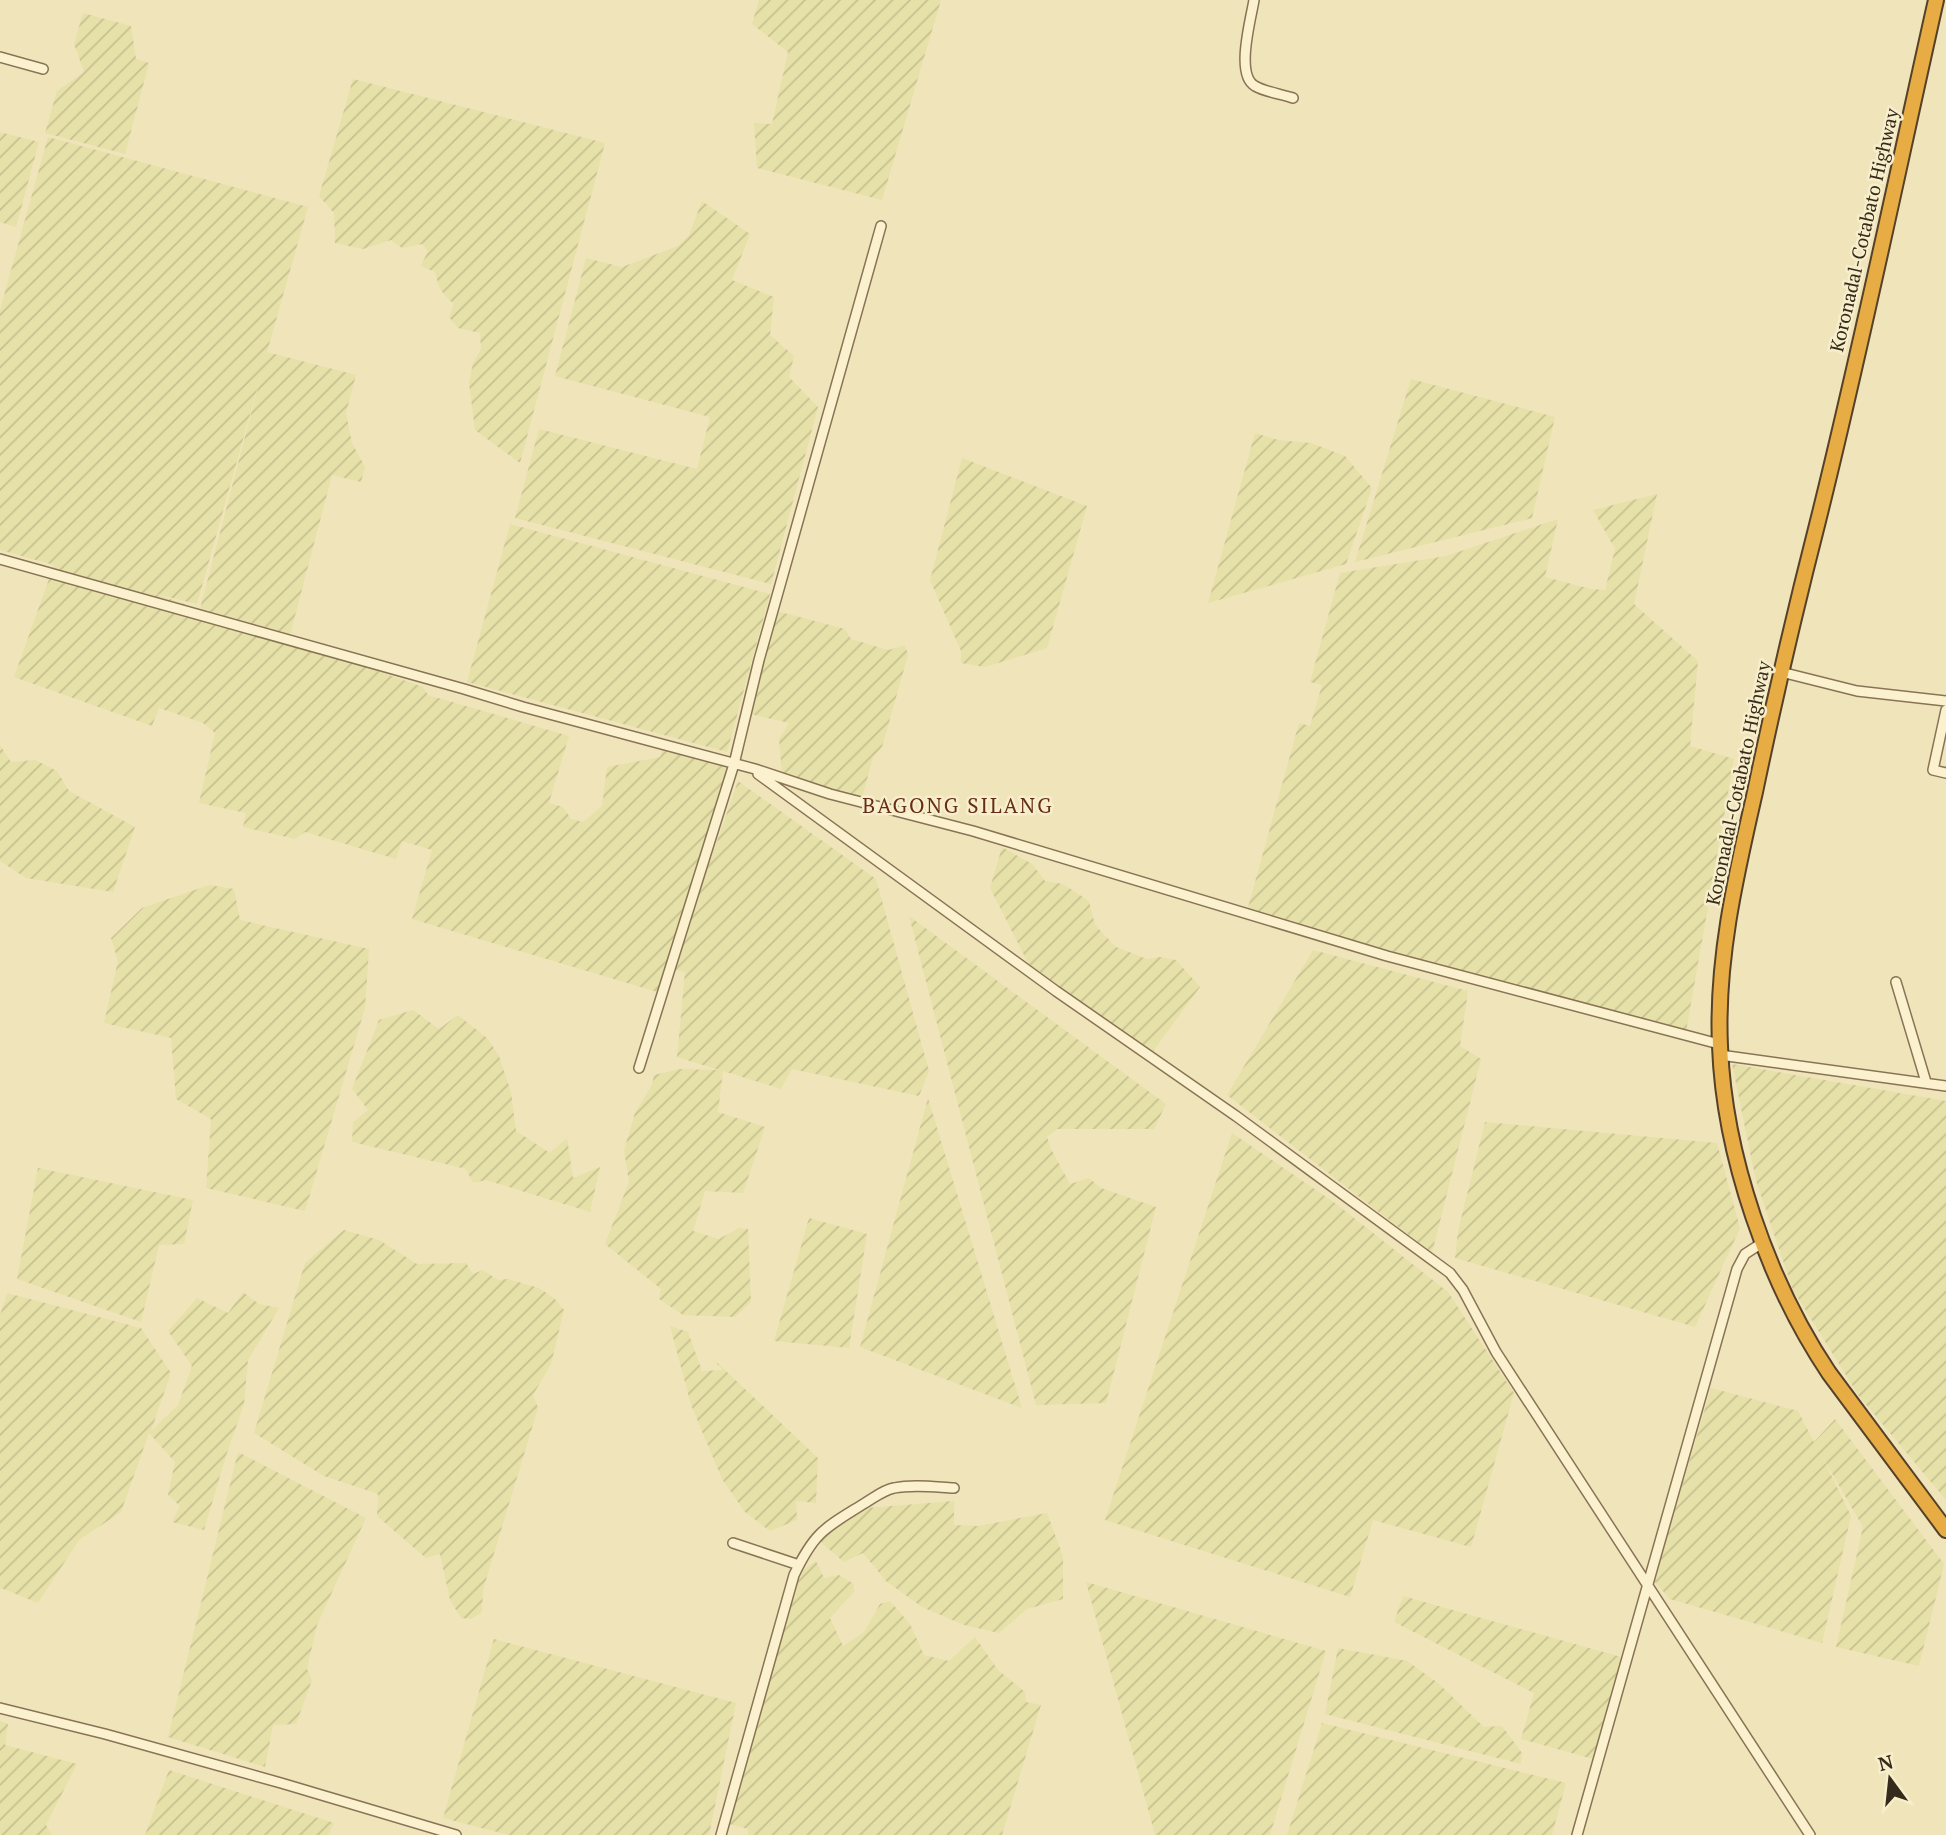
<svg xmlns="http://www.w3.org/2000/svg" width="1946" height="1835" viewBox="0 0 1946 1835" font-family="'PT Serif',serif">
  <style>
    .farmland { fill: url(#farmland-furrows); fill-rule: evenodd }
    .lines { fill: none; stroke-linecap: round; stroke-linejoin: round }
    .minor-casing { stroke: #887454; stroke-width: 12 }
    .highway-casing { stroke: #554129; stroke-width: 18 }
    .minor { stroke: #fbf1cf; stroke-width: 9 }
    .highway { stroke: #e7ac44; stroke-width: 14 }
    .labels { text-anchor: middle; stroke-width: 5; stroke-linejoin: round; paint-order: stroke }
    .street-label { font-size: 19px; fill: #362a1a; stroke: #f7eecb }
    .neighbourhood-label { font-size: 21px; letter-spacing: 2px; fill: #662d17; stroke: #f7eecb }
  </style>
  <defs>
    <pattern id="farmland-furrows" width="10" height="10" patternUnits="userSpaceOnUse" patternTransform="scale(1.75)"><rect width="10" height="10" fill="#e6e1a8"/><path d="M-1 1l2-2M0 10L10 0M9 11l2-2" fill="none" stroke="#c6c190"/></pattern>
  </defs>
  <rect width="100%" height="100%" fill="#f0e4bb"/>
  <path class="farmland" d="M759,0h182l-59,200 -125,-32 -3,-45 18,1 16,-72 -36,-28z
    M83,13l48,13 5,33 13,4 -24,91 -80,-21 12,-42 27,-19 -10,-28z
    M353,79l252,64 -85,320 -45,-33 -6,-47 4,-20 8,-14 -1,-16 -22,-5 -9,-11 5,-13 -8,-7 -7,-10 -4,-15 -14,-6 7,-15 -6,-7 -20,4 -11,-8 -28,9 -28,-6 -1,-30 -15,-17z
    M0,132l39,10 -23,85 -16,-5z
    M48,137l260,70 -41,145 89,23 -10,38 6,30 13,24 -4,15 -29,-7 -42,160 -47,-11 180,63 5,8 141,41 -20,67 14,4 8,12 12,3 19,-16 5,-39 53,-10 3,-9 69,20 -56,191 62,-178 138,98 53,192 -10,25 -127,-27 -11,20 -58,-18 -5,41 47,15 -22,66 -38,-2 -12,40 26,8 20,-11 9,1 3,73 -16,15 -52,-2 -24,-16 2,-10 -56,-45 24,-62 -5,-32 11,-37 17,-28 2,-10 25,-6 40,1 -42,-13 8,-85 -13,-3 -8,25 -252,-75 20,-69 -30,-9 -6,18 -91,-27 -10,7 -52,-12 3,-14 -47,-10 16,-70 -12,-10 -44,-15 -7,18 -138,-49 40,-112 -54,-15v-240zM263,368l-63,241 -48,-16 45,11z
    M702,201l48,33 -18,46 42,17 -4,38 24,21 -5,21 29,30 -47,177 -256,-66 24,-89 158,40 13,-52 -155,-41 31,-118 36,9 56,-21 11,-11z
    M1411,379l144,38 -23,101 -177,44z
    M1255,433l23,7 33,3 34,13 27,32 -26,76 -138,39z
    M962,458l125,48 -40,142 -62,19 -24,-4v-12l-31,-71z
    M1657,494l-23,110 64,57 -8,85 44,13 -48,273 -439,-121 52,-188 11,3 12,-41 -12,-3 30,-109 106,-17 112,-37 -13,58 46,12 14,1 10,-41 -22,-39z
    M510,524l260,70 -43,158 -260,-70z
    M773,610l72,19 6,10 37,11 17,-5 3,10 -26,92 -9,10 -11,41 -80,-25 -3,-34 10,-16 -43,-10z
    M0,745l11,17 24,-2 22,11 12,20 66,36 -22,65 -87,-14 -26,-17z
    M1002,847l30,17 13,17 18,3 26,17 6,24 21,22 31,12 13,-2 16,3 24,27 -49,67 -123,-91 -38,-75z
    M209,885l25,4 6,31 129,29 -4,59 -60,203 -99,-23 5,-69 -35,-20 -5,-61 -67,-15 14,-62 -7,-23 31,-30z
    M909,916l257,188 -12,25h-97l-10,8 3,10 20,37 19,-6 12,10 55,19 -50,196 -70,2z
    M1313,950l155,41 -8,55 21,13 -49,194 -205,-158z
    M413,1010l26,19 19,-14 29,23 12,18 12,36 5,39 34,22 17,-15 6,40 27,-11 -10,45 -104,-32 -13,3 -7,-14 -114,-27 1,-20 15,-12 -16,-21 27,-69z
    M1732,1064l214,37v399l-87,-104 -66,-106 -37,-109z
    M928,1098l94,310 -162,-61z
    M1485,1122l232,21 23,85 -45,99 -240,-69 3,-27z
    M1232,1133l103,70 113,89 66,101 -43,154 -98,-27 -23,77 -245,-77z
    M38,1168l155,32 -9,44 -25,1 -18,77 -124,-43z
    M809,1218l58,16 -18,114 -75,-7z
    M344,1230l35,10 38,24 49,-1 7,11 10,-4 15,10 10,-1 31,9 15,10 10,12 -13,54 -18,31 5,13 -55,182 -1,22 -11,7 -10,-1 -11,-18 -10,-46 -14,4 -49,-42 1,-22 -54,-18 -70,-43 51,-170z
    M243,1292l16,12 20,4 -31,52 -4,44 -18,52 -22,74 -32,-8 8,-16 -12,-11 7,-33 -26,-29 -28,79 -42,28 -41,63 -37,-15 -1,2v-275l7,-22 134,35 30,45 -20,58 27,-26 14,-39 -24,-35 29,-33 31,15z
    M670,1326l18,6 14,39 21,-1 -15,-16 110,104 -2,45 -20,-2 1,19 -27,11 -25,-19 -23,-33 -31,-74z
    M1711,1388l87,23 16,31 21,-23 109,145 -25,102 -83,-19 27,-120 -40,-69 28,58 -29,127 -152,-44 -16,-18z
    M238,1452l128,66 -49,107 -10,44 5,11 -16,44 -23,1 -8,42 -97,-30z
    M954,1501v24l24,1 69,-13 16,43v43l-36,10 -28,24 -35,-8 -42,-18 -36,-26 -23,-28 -19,9 -27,-23 50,-31z
    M816,1561l8,17 15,-3 15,9v8l-24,26 13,28 21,-14 16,-28 10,-3 20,23 14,31 25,6 26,-24 23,33 27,22 1,10 15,3 -39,130h-254v-6l-27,-7 71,-245z
    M1086,1582l240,69 -56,184h-115z
    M1403,1596l218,61 -28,102 -72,-20 13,-46 -140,-71z
    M494,1639l242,64 -27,132h-200l-66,-17z
    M1338,1648l69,13 31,22 46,44 18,-1 20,27 -1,11 -196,-50z
    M0,1721l8,3 -3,21 72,19 -31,61 6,10h-52z
    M1322,1723l244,60 -14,52h-265z
    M169,1770l165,53 -6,12h-183z"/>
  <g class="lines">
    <g class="minor-casing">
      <path id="minor" d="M1254,0c-3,19 -19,75 1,86 10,6 26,8 38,12
        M0,57l43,12
        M0,559l464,130 59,18 232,62 75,25 143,37 414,125 332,88
        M1781,672l76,19 89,10
        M1946,710l-13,60 13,3
        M758,774l298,217 180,125 214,157 13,17 33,62 314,483
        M1896,982l30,100
        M1720,1055l226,31
        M639,1068l95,-304 25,-104 122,-434
        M733,1543l66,22
        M0,1708l105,26 176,49 175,52
        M721,1835l73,-260c21,-44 31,-47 71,-72 9,-5 18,-13 29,-15 19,-4 41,-1 60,0
        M1577,1835l160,-566 8,-15 17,-11"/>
    </g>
    <g class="highway-casing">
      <path id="highway" d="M1936,0c-39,174 -75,349 -118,521 -23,90 -44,180 -63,271 -19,83 -39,168 -35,254 4,109 48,236 109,327l117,157"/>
    </g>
    <use href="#minor" class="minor"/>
    <use href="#highway" class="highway"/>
  </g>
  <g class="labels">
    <g class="street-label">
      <text transform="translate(1864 230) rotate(-77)" y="7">Koronadal-Cotabato Highway</text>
      <text transform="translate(1738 783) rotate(-78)" y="7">Koronadal-Cotabato Highway</text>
    </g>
    <g class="neighbourhood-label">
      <text x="958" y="813">BAGONG SILANG</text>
    </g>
  </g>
  <g transform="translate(1890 1779) rotate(345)" stroke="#f7eecb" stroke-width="5" paint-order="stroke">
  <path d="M0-5L12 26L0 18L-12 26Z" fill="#362a1a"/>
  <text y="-10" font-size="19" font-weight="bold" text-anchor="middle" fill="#362a1a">N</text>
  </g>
</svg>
